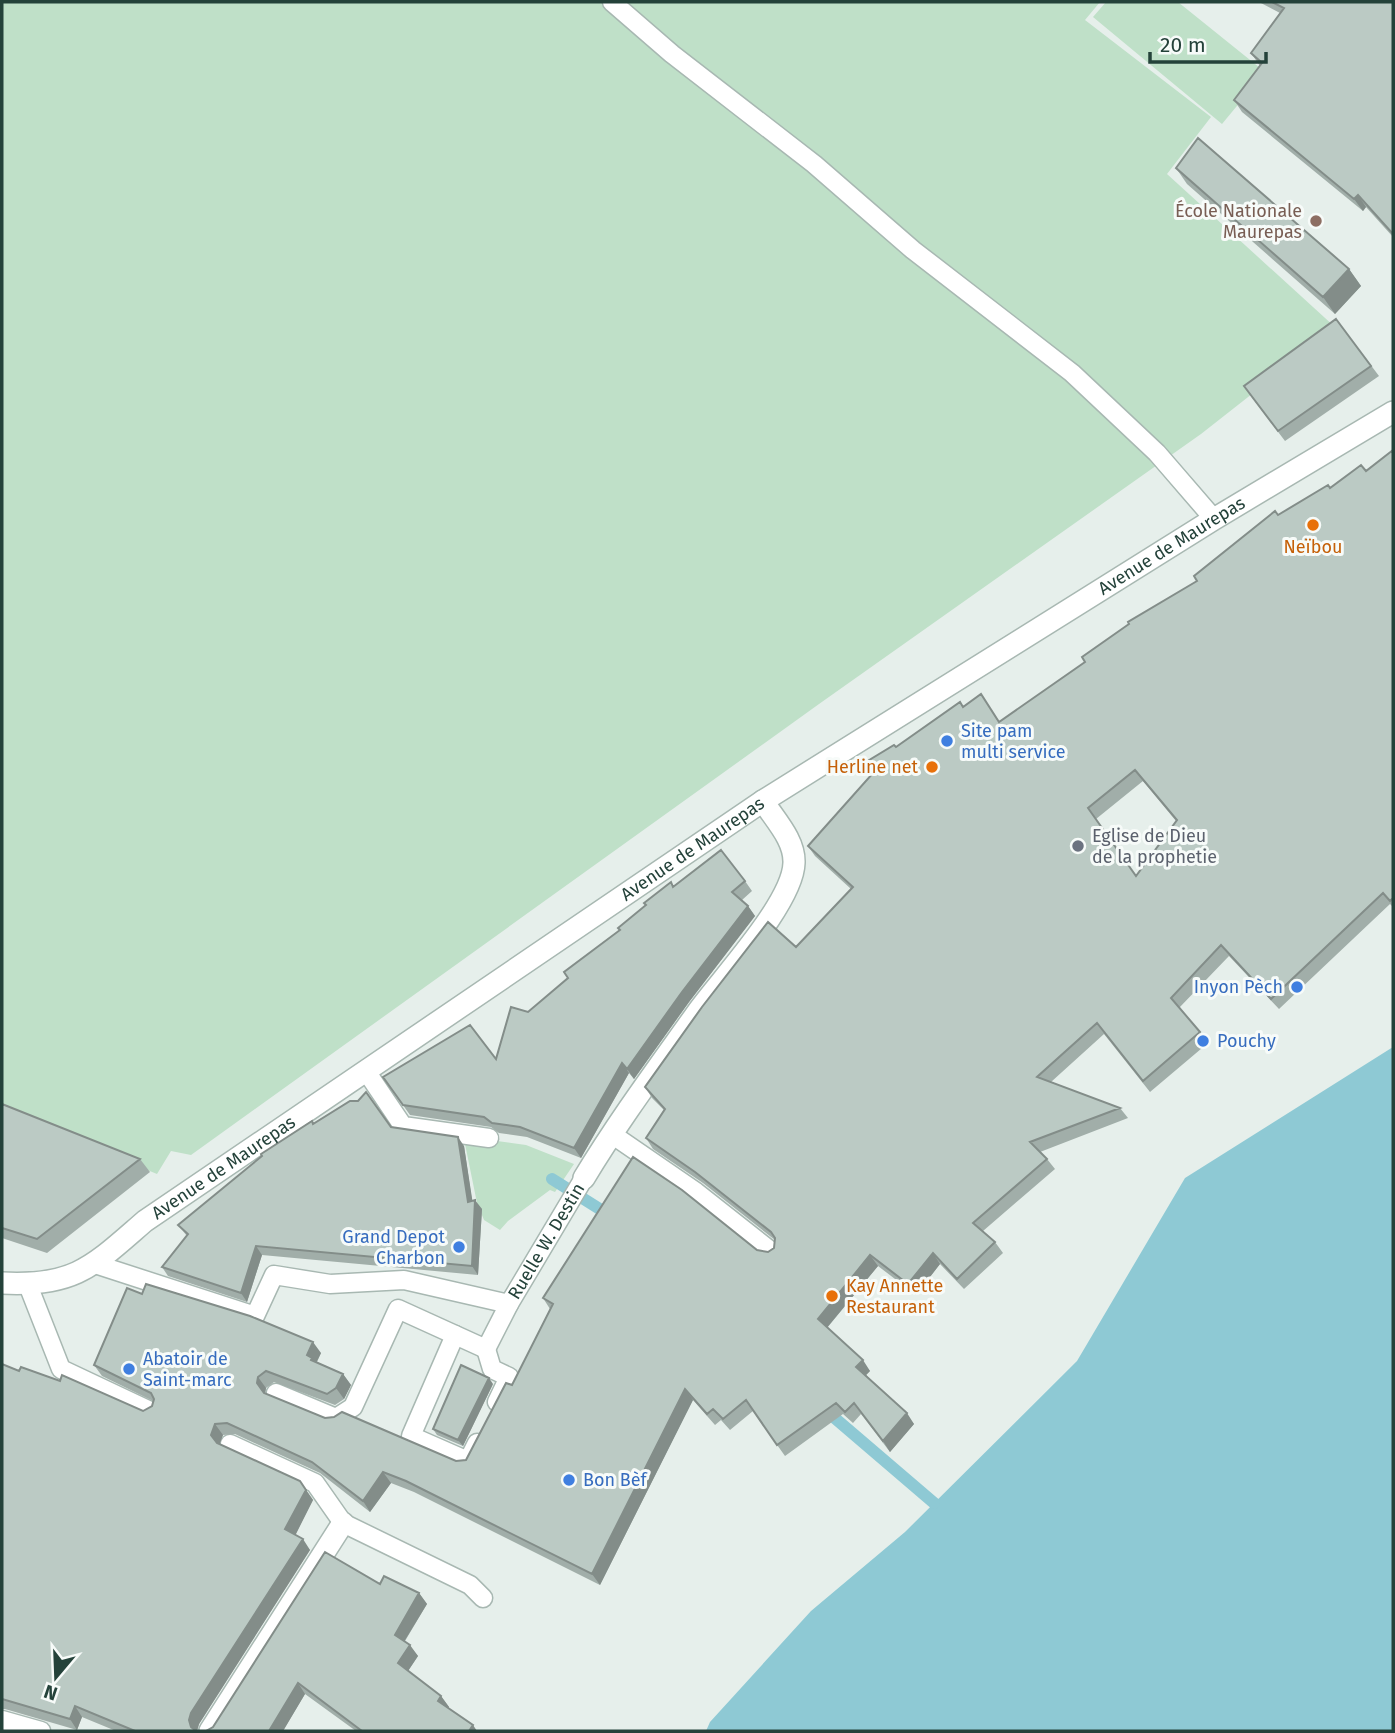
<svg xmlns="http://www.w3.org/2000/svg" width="1395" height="1733" viewBox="0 0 1395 1733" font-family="'Fira Sans',sans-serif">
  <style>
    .green { fill: #bfe0c8 }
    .water { fill: #8ec9d4 }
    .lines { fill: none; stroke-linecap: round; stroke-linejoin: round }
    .stream { stroke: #8ec9d4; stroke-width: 12 }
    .service-casing { stroke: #a8b8b2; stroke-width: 21 }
    .minor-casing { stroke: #a8b8b2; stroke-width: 24 }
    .tertiary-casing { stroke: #a8b8b2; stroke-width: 24 }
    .service { stroke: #fff; stroke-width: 18 }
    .minor { stroke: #fff; stroke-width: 21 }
    .tertiary { stroke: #fff; stroke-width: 21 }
    .wall { fill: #a1aea9; fill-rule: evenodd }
    .shaded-wall { fill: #838d89 }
    .building { fill: #bbcac4; stroke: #838d89; stroke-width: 2; fill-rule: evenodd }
    .education-dot { fill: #8d6e63; stroke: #f7fbf9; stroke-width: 2.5 }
    .food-dot { fill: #e8710a; stroke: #f7fbf9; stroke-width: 2.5 }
    .shop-dot { fill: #3f7fe0; stroke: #f7fbf9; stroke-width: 2.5 }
    .worship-dot { fill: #6b7280; stroke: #f7fbf9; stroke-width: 2.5 }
    .labels { text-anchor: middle; stroke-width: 6; stroke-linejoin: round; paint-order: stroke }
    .education-label { font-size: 18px; fill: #785e54; stroke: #f7fbf9; text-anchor: end }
    .street-label { font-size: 18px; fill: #24423a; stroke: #f7fbf9 }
    .food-label { font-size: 18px; fill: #c56008; stroke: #f7fbf9 }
    .shop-label { font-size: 18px; fill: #366cbe; stroke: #f7fbf9; text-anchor: start }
    .worship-label { font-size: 18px; fill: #5b616d; stroke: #f7fbf9; text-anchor: start }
  </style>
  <rect width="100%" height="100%" fill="#e6efeb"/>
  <path class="green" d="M2,2h1098l-15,18 126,97 -44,57 169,154 -135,106 -382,270 -628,451 -20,-4 -14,23 -155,-64z
    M1106,2h72l87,70 -43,52 -129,-107z
    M464,1139l30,6 3,-4 29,4 48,19 -19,28 -5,-2 -42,31 -8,9 -16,-10 -7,-17z"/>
  <path class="water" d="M1393,1047v684h-687l4,-9 101,-111 94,-79 172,-171 108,-183z"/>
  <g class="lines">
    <path class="stream" d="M552,1179l62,39
      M823,1408l111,95"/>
    <g class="service-casing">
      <g id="service">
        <path d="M612,2l60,52 142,110 99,86 159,123 85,80 57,66"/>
        <path d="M366,1071l37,55 86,12"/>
        <path d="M613,1135l83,57 76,60"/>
        <path id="s1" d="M95,1264l160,52 19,-41 56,9 74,-4 105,24 75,-126"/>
        <path d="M28,1285l33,84 89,42"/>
        <path d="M455,1335l-44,101 57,25 9,-18"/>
        <path d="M486,1349l6,20 17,8 -12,25"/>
        <path d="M276,1393l60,25 17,-11 45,-98 88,40 23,-45"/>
        <path d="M230,1444l85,39 28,40 127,62 13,13"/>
        <path d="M2,1720l39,11"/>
      </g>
    </g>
    <g class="minor-casing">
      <path id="minor" d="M584,1178c35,-58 76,-113 115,-168 25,-34 94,-108 95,-147 1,-23 -19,-43 -31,-62
        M210,1731l133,-208"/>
    </g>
    <g class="tertiary-casing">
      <g id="tertiary">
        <path id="s2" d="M2,1283c73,4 91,-17 143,-62l618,-420 451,-282 179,-107"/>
      </g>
    </g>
    <use href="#service" class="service"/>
    <use href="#minor" class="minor"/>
    <use href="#tertiary" class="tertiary"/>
  </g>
  <path class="wall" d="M1259,2h134v235l-27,-30 -3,4 -121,-99 -8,-12 26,-34 -9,-13 29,-40z
    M1176,168l173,101 12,17 -26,28 -148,-130z
    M1336,319l43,57 -94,65 -34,-45z
    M1393,450v457l-3,-3 -111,105 -50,-53 -50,52 21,24 8,11 -58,49 -46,-58 -53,48 69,26 8,10 -88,34 7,7 8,10 -72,62 12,11 8,11 -39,36 -24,-25 -24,31 -38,-29 -51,62 43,43 -4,4 48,49 -24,28 -29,-38 -8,9 -10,-9 -58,42 -32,-45 -23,19 -9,-10 -6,5 -22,-25 -93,185 -186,-93 -23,-9 -21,29 -50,-39 -85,-39 -12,1 -4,9 81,37 13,19 -18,35 15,15 -111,174 -2,7h-81l-34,-14 -5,13 -72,-21h-3v-345l17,7 124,40 9,-5 1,-5 -51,-25 -8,-11 48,-71 179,59 -4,9 26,12 8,11 -7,14 -9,6 -61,-23 -8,6 -1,5 60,25 131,43 10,-1 46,-75 38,-76 -7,-11 214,-48 11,2 6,-4 1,-8 -72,-57 -50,-34 -7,-11 18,-28 -12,-12 -7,-11 151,-140 55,-58 -36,-33 -7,-10 88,-99 67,-40 37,15 85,-60 112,-81 81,-66 88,-44zM1143,781l33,40 -40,55 -40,-57z
    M745,881l7,10 -10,9 6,6 7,10 -66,86 -55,77 -5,-6 -48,85 -54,-21 -28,-4 -8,-6 -81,-12 -27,-38 113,-18 32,-47 40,-34 52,-48 54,-44z
    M2,1104l138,55 10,13 -103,81 -45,-15z
    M312,1121l2,3 77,3 73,19 8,55 10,8 -4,66 -216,-20 -15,47 -79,-26 -6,-9 25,-31 -9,-11z
    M493,1384l-30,62 -26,-11 -4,-6z
    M380,1584l39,9 8,11 -22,37 13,15 -10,15 33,25 8,11 -1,1 29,23h-121l-51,-37 -22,37h-77l7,-4z"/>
  <path class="shaded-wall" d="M1358,195l8,12 -3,4 -9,-12z
    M1349,269l12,17 -26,28 -12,-17z
    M748,906l7,10 -66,86 -55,77 -7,-10 55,-77z
    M622,1063l7,10 -48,85 -7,-10z
    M458,1137l6,9 10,65 -6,-9z
    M475,1200l7,9 -4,66 -6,-9z
    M256,1246l6,9 -15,47 -6,-9z
    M933,1253l7,11 -24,31 -8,-11z
    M870,1255l8,11 -53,64 -7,-11z
    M313,1342l8,11 -5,10 4,5 -13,-13z
    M863,1360l7,11 -6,6 -8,-10z
    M343,1374l8,11 -7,14 -8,-11z
    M258,1377l8,11 -1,6 -8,-11z
    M489,1378l4,6 -30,62 -5,-6z
    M685,1389l8,11 -93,185 -8,-11z
    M907,1413l7,11 -24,28 -7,-11z
    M215,1424l8,11 -4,11 -8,-11z
    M383,1472l8,11 -21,29 -7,-11z
    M306,1490l7,10 -20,40 -8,-11z
    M303,1539l7,11 -111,174 -2,7h-3l-3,-4 -2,-7 2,-7z
    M419,1593l8,11 -25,41 -7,-10z
    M410,1645l8,11 -12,18 -8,-11z
    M298,1683l7,11 -22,37h-14z
    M441,1696l8,11 -3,5 -8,-11z
    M75,1706l7,11 -5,13 -7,-11z
    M473,1725l4,6h-8z"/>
  <path class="building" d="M1272,2h121v232l-35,-39 -4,4 -120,-99 28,-37 -11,-10 33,-45z
    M1198,138l151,131 -26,28 -147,-129z
    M1336,319l35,47 -93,65 -34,-45z
    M1393,450v448l-3,3 -7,-8 -112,106 -50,-54 -50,53 29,34 -57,49 -46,-58 -60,54 83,31 -90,34 17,17 -74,64 22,19 -38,37 -24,-26 -25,31 -38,-29 -52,64 45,41 -7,7 51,46 -24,28 -29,-38 -9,9 -9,-9 -59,42 -31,-45 -23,19 -10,-10 -6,5 -22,-25 -93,185 -186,-93 -23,-9 -20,29 -51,-39 -85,-39 -12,1 -4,11 6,8 83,38 6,9 -21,39 18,10 -112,174 -2,7 2,7 5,4h-61l-60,-25 -5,13 -68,-20v-335l17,7 2,-4 39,14 2,-6 81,36 9,-5 2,-7 -3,-6 -57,-28 33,-77 15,6 4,-10 104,32 63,26 -6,13 5,3 -1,2 32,14 -7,14 -9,6 -61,-23 -8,6 -1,6 7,10 61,25 9,-1 8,-5 114,49 10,-1 40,-77 6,2 41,-81 -10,-6 90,-141 49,33 75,60 11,2 6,-4 1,-10 -4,-6 -76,-60 -49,-34 19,-29 -20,-22 57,-80 66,-85 28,25 57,-60 -45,-41 66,-74 -8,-10 28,-17 2,2 64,-45 3,5 18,-13 18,28 86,-60 -3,-5 47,-33 -1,-2 69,-41 -3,-5 81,-65 3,4 50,-30 2,3 31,-23 5,6zM1135,770l42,50 -41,56 -48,-68z
    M721,850l24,31 -13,11 16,14 -66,86 -55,77 -5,-6 -48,85 -54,-21 -28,-4 -8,-6 -81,-12 -20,-28 87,-52 26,34 15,-52 17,5 40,-34 -4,-6 56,-42 -2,-2 28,-23 -2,-2 27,-21 2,5z
    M366,1092l25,35 67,10 10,65 7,-2 -3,66 -216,-20 -15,47 -79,-26 26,-33 -10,-9 84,-69 -1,-2 51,-33 1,3 37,-23h8z
    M2,1104l138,55 -103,80 -35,-11z
    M461,1365l28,13 -31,62 -25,-11z
    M325,1552l55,32 4,-8 35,17 -24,42 15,10 -12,18 43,33 -3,5 35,24 -4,6h-107l-64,-48 -29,48h-63l7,-4z"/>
  <circle class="education-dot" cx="1316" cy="221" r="7"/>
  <g class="food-dot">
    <circle cx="1313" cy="525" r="7"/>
    <circle cx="932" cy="767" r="7"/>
    <circle cx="832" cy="1296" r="7"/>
  </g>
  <g class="shop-dot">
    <circle cx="947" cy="741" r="7"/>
    <circle cx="1297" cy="987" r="7"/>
    <circle cx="1203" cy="1041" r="7"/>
    <circle cx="459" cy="1247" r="7"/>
    <circle cx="129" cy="1369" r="7"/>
    <circle cx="569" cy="1480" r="7"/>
  </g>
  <circle class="worship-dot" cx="1078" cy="846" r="7"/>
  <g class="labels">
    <g class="education-label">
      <text x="1302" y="217">École Nationale<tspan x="1302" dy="21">Maurepas</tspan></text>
    </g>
    <g class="street-label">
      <text dy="6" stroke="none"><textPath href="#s2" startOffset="1391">Avenue de Maurepas</textPath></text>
      <text dy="6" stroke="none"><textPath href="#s2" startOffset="824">Avenue de Maurepas</textPath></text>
      <text dy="6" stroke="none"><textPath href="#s2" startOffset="257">Avenue de Maurepas</textPath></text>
      <text dy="6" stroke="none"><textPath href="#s1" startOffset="525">Ruelle W. Destin</textPath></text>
    </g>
    <g class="food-label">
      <text x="1313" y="553">Neïbou</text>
      <text x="918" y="773" text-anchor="end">Herline net</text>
      <text x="846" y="1292" text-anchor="start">Kay Annette<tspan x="846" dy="21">Restaurant</tspan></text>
    </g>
    <g class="shop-label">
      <text x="961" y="737">Site pam<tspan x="961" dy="21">multi service</tspan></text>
      <text x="1283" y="993" text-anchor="end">Inyon Pèch</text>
      <text x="1217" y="1047">Pouchy</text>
      <text x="445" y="1243" text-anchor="end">Grand Depot<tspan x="445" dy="21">Charbon</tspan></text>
      <text x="143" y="1365">Abatoir de<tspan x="143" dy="21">Saint-marc</tspan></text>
      <text x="583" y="1486">Bon Bèf</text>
    </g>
    <g class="worship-label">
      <text x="1092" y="842">Eglise de Dieu<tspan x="1092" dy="21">de la prophetie</tspan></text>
    </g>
  </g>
  <rect width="1395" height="1733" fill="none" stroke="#24423a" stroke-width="7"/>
  <g transform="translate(56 1677) rotate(199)" stroke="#f7fbf9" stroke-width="5" paint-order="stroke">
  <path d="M0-5L12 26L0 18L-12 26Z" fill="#24423a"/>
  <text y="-10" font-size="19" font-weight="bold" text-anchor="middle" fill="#24423a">N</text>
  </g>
  <path d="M1150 52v10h116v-10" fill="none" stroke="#24423a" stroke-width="3.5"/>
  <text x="1160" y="52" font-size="21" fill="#24423a" stroke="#f7fbf9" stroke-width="5" paint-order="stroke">20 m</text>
</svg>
